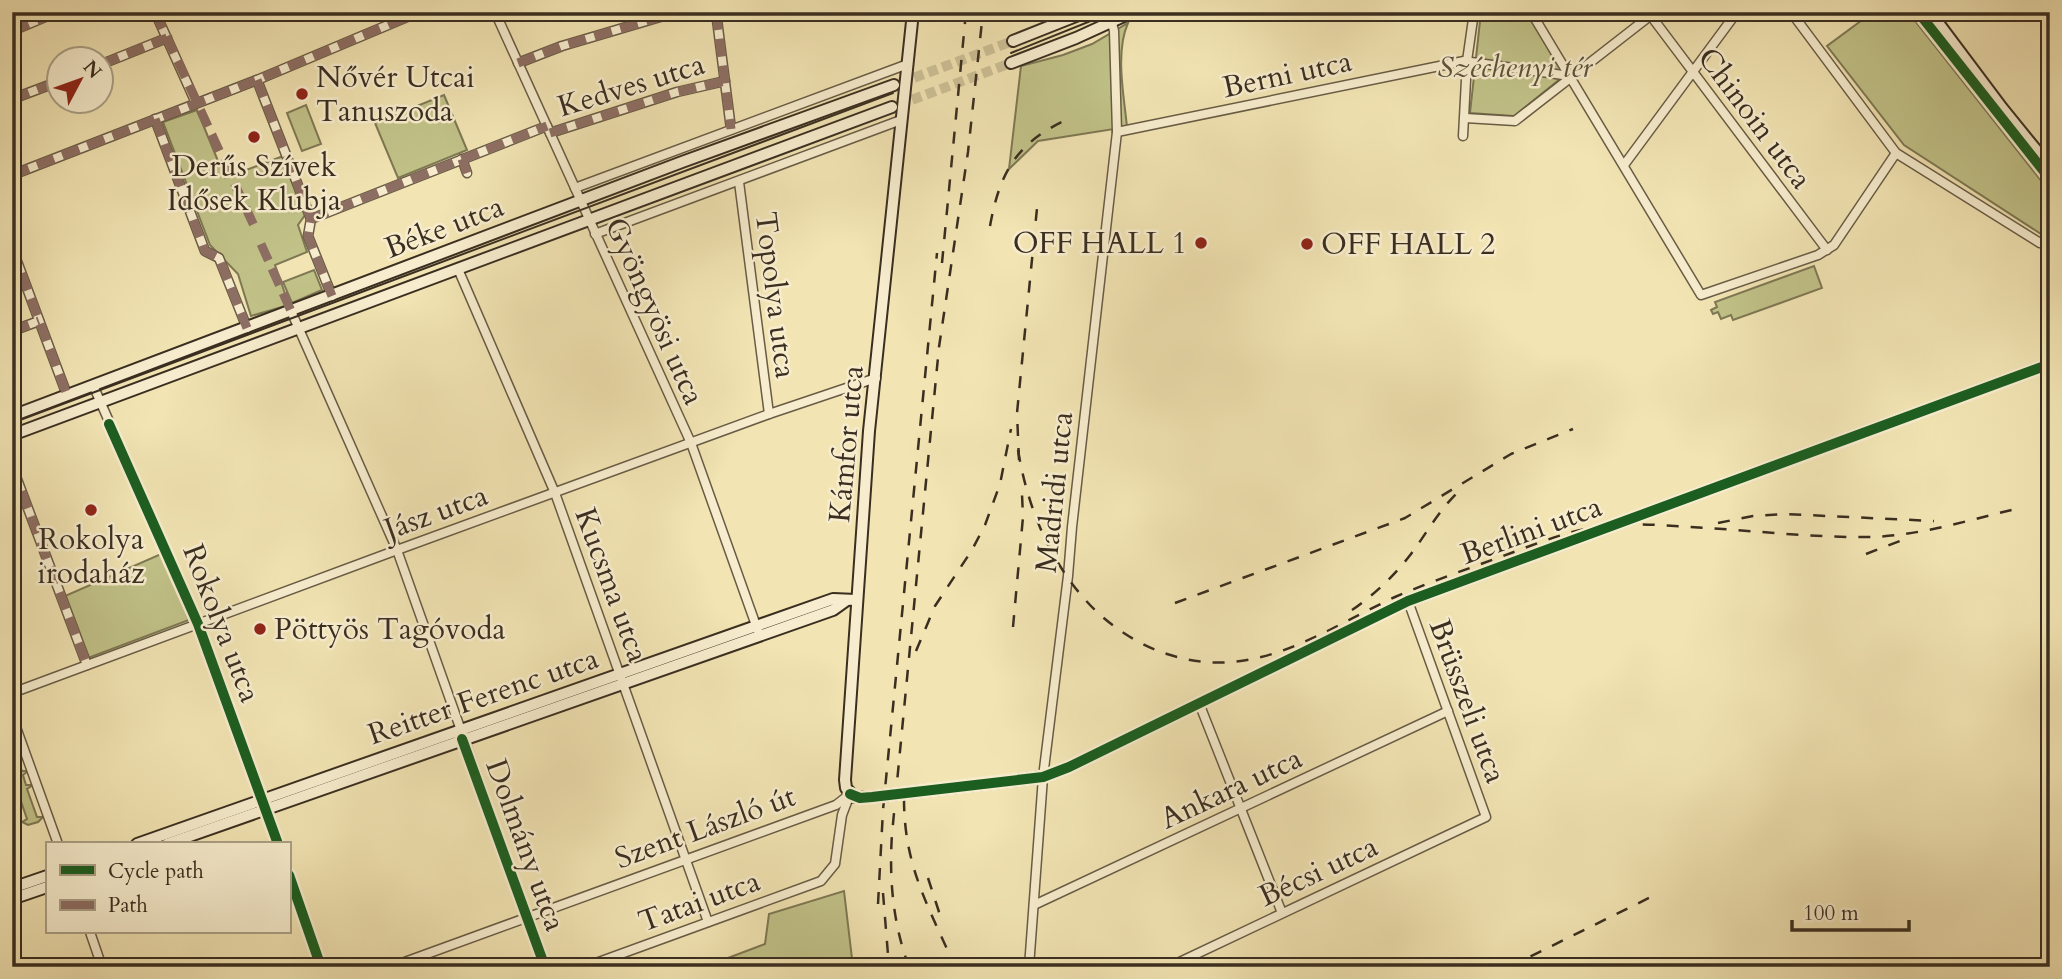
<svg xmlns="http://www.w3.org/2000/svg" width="2062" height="979" font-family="Cardo,serif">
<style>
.green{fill:#c1c288;stroke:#7e7854;stroke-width:2}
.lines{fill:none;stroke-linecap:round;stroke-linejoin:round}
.secondary-tunnel{stroke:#cdc096;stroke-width:10;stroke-dasharray:10 5;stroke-linecap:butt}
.street-casing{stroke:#685c45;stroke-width:11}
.secondary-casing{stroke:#3a2e20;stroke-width:14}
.street{stroke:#f7edce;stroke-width:8}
.secondary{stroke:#f7edce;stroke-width:10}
.tram{stroke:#3a2e20;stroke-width:2}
.rail{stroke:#3a2e20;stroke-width:2.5;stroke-dasharray:12 12;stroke-linecap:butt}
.quiet{stroke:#8d6e63;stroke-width:9;stroke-dasharray:18 9;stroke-linecap:butt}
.cycleway-casing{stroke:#f7edce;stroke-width:15}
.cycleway{stroke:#1b5e20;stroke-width:10}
.poi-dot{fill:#8f2418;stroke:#f7edce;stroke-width:2.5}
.labels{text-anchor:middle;stroke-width:5;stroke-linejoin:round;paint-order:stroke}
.park-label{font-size:30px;font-style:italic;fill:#5c533a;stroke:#f7edce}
.street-label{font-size:30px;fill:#3a2e20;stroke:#f7edce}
.poi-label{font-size:30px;fill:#3a2e20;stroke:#f7edce;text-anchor:start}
</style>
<rect width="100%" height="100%" fill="#f2e4b3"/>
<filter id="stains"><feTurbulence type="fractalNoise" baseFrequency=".00286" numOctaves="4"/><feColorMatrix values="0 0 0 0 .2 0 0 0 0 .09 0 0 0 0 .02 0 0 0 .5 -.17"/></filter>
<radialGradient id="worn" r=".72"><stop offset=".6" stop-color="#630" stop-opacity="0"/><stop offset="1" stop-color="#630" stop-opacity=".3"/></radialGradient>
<g class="green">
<polygon points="1481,12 1528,12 1565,75 1514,116 1470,113"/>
<polygon points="1873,12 1908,12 2050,192 2050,226 2041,234 1904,145 1827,46"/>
<path d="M1128,23C1115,52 1124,96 1127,127L1038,141L1009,169L1021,66L1063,55L1092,44Z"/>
<polygon points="444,95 467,150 398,178 375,123"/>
<polygon points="306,105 321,144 302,151 287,113"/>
<polygon points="197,110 225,178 283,156 305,215 298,225 307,252 275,265 289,305 251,316 238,274 210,245 163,122"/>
<polygon points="1814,266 1822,288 1733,320 1731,315 1721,319 1718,312 1713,314 1711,310 1717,307 1715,302"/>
<polygon points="314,270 322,290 292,303 283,282"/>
<polygon points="161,554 189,620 88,658 65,596"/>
<polygon points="16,742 18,743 12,747 22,771 28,771 23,775 26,785 33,785 27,789 37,817 43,817 38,822 28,825 22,822 27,819 12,775 12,743"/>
<polygon points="844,891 853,967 704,967 765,944 769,914"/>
</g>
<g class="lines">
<g class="secondary-tunnel">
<polyline points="900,83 1013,41"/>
<polyline points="898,105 1011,63"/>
</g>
<g class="street-casing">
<g id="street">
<polyline points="155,12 196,103"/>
<polyline points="495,12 691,443 758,631"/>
<polyline points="716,12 731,129"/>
<polyline points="1531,12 1701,295 1818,255 1834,245 1896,153"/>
<polyline points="1648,12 1827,250"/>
<polyline points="1791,12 1896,153 2040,243 2050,236"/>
<polyline points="12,31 57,12"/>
<polyline points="518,63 562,46 677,12"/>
<polyline points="102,64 167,38"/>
<polyline points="257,80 311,219 308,236 332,296"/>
<polyline points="12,99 60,81"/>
<polyline points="1465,118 1515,121 1655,12"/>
<polyline points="155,119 205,251 219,258 247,328"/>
<polyline points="1117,132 1464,61 1570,76"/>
<polyline points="550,133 677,92 725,81"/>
<polyline points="1463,136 1467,61 1474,12"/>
<polyline points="462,159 467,173"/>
<polyline points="1624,165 1737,12"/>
<polyline points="12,175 257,80 419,12"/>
<polyline points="739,182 769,414"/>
<polyline points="575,188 908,64"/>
<polyline points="311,219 547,126"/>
<polyline points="595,234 901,120"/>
<polyline points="12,248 67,395"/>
<polyline points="458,269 555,493 708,922"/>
<polyline points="291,311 397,550 545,967"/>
<polyline points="12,331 39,321"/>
<polyline points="93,385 198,624 278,844"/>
<polyline points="12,466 87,665"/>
<polyline points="12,693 397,550 769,414 876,378"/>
<polyline points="1199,703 1282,913"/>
<polyline points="12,716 58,844"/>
<polyline points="289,875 321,967"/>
<polyline points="1034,905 1448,711"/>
<polyline points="90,932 102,967"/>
<polyline points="391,967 836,805 850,794"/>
<polyline points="585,967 821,881 835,864 842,815 850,794"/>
<polyline points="1029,967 1043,777 1068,576 1072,527 1117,132 1114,31 1112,23"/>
<polyline points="1169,967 1486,817 1408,601"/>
</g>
</g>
<g class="secondary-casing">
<g id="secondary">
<polyline points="913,12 869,431 845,780 846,788 854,797 872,797 1043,777 1069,767 1408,601 2050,364"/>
<polyline points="1918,12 2050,179"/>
<polyline points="1930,12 2002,108 2050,167"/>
<polyline points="1013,41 1086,12"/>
<polyline points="1011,63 1076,38 1133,12"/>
<polyline points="12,416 682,162 894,85"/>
<polyline points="12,435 892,107"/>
<polyline points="137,844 833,599 856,600"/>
<polyline points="167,844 833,610 847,600"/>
<polyline points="12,888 47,876"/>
<polyline points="12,899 47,887"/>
</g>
</g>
<use href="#street" class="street"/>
<use href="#secondary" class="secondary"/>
<g class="tram">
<polyline points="1011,53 1113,12"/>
<polyline points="12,423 893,93"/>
</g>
<g class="rail">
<path d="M990,226C1000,171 1017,142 1070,118"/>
<polyline points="942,263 966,12"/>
<path d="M1018,450C1028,511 1053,570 1098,613C1118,631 1142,646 1167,654C1254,683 1320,632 1395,597C1430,582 1467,569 1503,556C1533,545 1564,532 1596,527C1627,522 1658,525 1689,527C1750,530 1812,538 1873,537C1923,535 1972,519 2020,508"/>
<polyline points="1019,460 1017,413 1038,198"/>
<polyline points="1718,523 1753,516 1785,514 1934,521"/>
<polyline points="1866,554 1905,539"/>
<polyline points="1175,603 1405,518 1511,454 1573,429"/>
<path d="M1352,610C1375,594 1394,576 1411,554C1426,534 1438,512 1456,494"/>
<polyline points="1013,627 1023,517 1022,494"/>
<polyline points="916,651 935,606 972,550 985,525 1000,484 1011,429"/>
<path d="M904,799C904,867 929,907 955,967"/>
<polyline points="928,878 940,915"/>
<polyline points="883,893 889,967"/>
<polyline points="878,904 883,810 937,253"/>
<path d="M909,967C893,924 889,880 892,834L939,347L968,152L983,12"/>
<polyline points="1509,967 1657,894"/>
</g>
<g class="quiet">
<polyline points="155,12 256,230"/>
<polyline points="716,12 731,129"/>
<polyline points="12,31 57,12"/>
<polyline points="518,63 562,46 677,12"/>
<polyline points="102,64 167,38"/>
<polyline points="257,80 311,219 308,236 332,296"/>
<polyline points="12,99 60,81"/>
<polyline points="155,119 205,251 219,258 247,328"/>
<polyline points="550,133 677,92 725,81"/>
<polyline points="462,159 467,173"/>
<polyline points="12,175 257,80 419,12"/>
<polyline points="311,219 547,126"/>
<polyline points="261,244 291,311"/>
<polyline points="12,248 67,395"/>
<polyline points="12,331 39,321"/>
<polyline points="12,466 87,665"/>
</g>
<g class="cycleway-casing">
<g id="cycleway">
<polyline points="1918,12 2050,179"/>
<polyline points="109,424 198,624 278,844"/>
<polyline points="462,739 545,967"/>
<polyline points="850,794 860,798 872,797 1043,777 1069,767 1408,601 2050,364"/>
<polyline points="289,875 321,967"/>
</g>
</g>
<use href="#cycleway" class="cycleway"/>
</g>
<g class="poi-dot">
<circle cx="302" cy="94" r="7"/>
<circle cx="254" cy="137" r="7"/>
<circle cx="1201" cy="243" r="7"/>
<circle cx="1307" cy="244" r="7"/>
<circle cx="91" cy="510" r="7"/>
<circle cx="260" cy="629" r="7"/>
</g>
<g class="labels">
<g class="park-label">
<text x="1515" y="77">Széchenyi tér</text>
</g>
<g class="street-label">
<text transform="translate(1287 74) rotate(-12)" y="10">Berni utca</text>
<text transform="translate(631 85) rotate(-17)" y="10">Kedves utca</text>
<text transform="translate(1755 118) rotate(53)" y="10">Chinoin utca</text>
<text transform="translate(444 227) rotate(-21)" y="10">Béke utca</text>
<text transform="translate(776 295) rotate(83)" y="10">Topolya utca</text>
<text transform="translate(655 311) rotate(66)" y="10">Gyöngyösi utca</text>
<text transform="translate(846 444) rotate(-85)" y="10">Kámfor utca</text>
<text transform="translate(1054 492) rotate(-84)" y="10">Madridi utca</text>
<text transform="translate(436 512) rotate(-20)" y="10">Jász utca</text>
<text transform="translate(1531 530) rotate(-20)" y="10">Berlini utca</text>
<text transform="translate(612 585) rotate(70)" y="10">Kucsma utca</text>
<text transform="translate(222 623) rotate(69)" y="10">Rokolya utca</text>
<text transform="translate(483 696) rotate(-19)" y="10">Reitter Ferenc utca</text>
<text transform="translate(1468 701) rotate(70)" y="10">Brüsszeli utca</text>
<text transform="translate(1231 788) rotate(-25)" y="10">Ankara utca</text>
<text transform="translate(705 827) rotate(-20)" y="10">Szent László út</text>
<text transform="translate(526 845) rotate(70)" y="10">Dolmány utca</text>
<text transform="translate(1318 871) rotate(-25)" y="10">Bécsi utca</text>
<text transform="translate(699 901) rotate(-20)" y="10">Tatai utca</text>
</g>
<g class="poi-label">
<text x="316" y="87">Nővér Utcai<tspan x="316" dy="34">Tanuszoda</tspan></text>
<text x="254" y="176" text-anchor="middle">Derűs Szívek<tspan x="254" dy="34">Idősek Klubja</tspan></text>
<text x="1187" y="253" text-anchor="end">OFF HALL 1</text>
<text x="1321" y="254">OFF HALL 2</text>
<text x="91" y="549" text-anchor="middle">Rokolya<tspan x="91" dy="34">irodaház</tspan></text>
<text x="274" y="639">Pöttyös Tagóvoda</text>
</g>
</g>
<rect width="2062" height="979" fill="none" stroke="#f2e4b3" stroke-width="42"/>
<rect x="14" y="14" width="2034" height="951" fill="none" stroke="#3a2e20" stroke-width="3.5"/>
<rect x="21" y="21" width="2020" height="937" fill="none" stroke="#3a2e20" stroke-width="2"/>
<rect x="46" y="842" width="245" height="91" fill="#f7edce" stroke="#aba188" stroke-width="2"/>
<rect x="60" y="865" width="35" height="10" fill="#1b5e20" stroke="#aba188" stroke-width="2"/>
<text x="108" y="878" font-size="21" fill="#3a2e20">Cycle path</text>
<rect x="60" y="900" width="35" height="10" fill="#8d6e63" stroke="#aba188" stroke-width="2"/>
<text x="108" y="912" font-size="21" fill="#3a2e20">Path</text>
<g transform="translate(80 80) rotate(49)"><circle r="33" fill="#f7edce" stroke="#aba188" stroke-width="2"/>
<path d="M0-5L12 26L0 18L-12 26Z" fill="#8f2418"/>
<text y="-10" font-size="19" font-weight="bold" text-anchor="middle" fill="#3a2e20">N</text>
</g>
<path d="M1792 920v10h117v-10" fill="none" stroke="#3a2e20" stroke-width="3.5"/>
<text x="1803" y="920" font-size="21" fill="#3a2e20" stroke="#f7edce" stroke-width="5" paint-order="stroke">100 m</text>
<rect width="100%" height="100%" filter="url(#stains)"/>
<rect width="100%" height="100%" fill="url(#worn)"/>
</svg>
